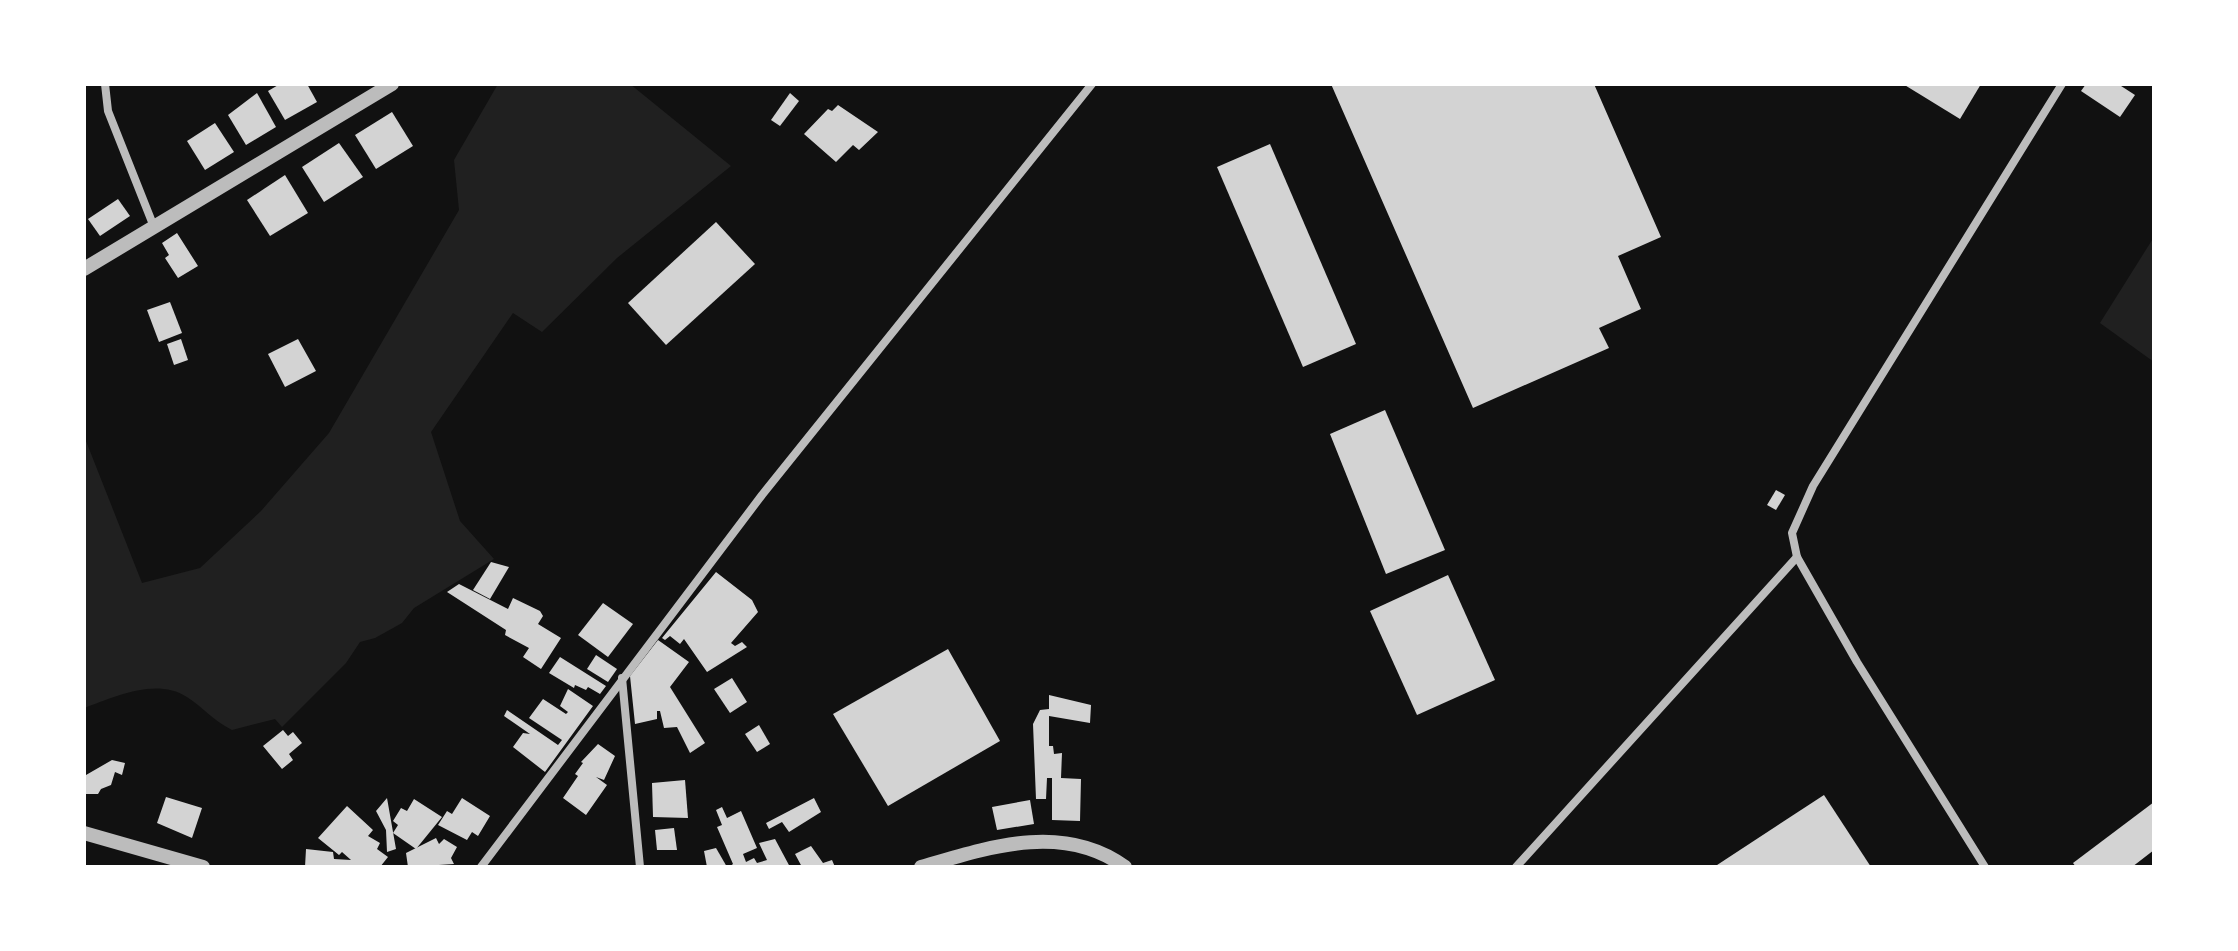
<svg xmlns="http://www.w3.org/2000/svg" width="2238" height="951" font-family="Karla,sans-serif">
<style>
.green{fill:#202020}
.building{fill:#d3d3d3}
.lines{fill:none;stroke-linecap:round;stroke-linejoin:round}
.minor{stroke:#bcbcbc;stroke-width:8}
.tertiary{stroke:#bcbcbc;stroke-width:14}
</style>
<rect width="100%" height="100%" fill="#111"/>
<g class="green">
<path d="M498,84H630L731,166L617,258L542,332L513,313L431,432L460,521L494,559L414,608L402,623L375,638L360,642L346,663L282,727L275,719L232,730C212,720 203,707 187,697C156,677 114,697 84,708V436L142,583L200,568L261,511L329,433L459,210L454,160Z"/>
<polygon points="2154,237 2154,362 2100,323"/>
</g>
<g class="building">
<polygon points="280,84 307,84 317,102 285,120 268,91"/>
<polygon points="1331,84 1594,84 1661,237 1618,256 1641,309 1599,328 1609,348 1473,408"/>
<polygon points="1903,84 1981,84 1960,119"/>
<polygon points="2086,84 2118,84 2135,95 2120,117 2081,91"/>
<polygon points="257,93 276,127 246,145 228,115"/>
<polygon points="790,93 799,101 780,126 771,120"/>
<polygon points="838,105 878,132 859,150 853,145 836,162 804,134 828,109 832,111"/>
<polygon points="392,112 413,146 376,169 355,135"/>
<polygon points="215,123 234,152 205,170 187,141"/>
<polygon points="339,143 363,177 324,202 302,167"/>
<polygon points="1270,144 1356,344 1303,367 1217,167"/>
<polygon points="285,175 308,213 270,236 247,200"/>
<polygon points="118,199 130,216 100,236 88,219"/>
<polygon points="716,222 755,264 666,345 628,303"/>
<polygon points="177,233 198,266 178,278 165,258 169,255 162,243"/>
<polygon points="170,302 182,333 159,342 147,310"/>
<polygon points="181,339 188,360 174,365 167,344"/>
<polygon points="298,339 316,371 285,387 268,354"/>
<polygon points="1385,410 1445,550 1386,574 1330,434"/>
<polygon points="1776,490 1785,495 1776,510 1767,505"/>
<polygon points="491,562 509,567 490,599 473,590"/>
<polygon points="716,572 752,600 758,612 731,643 735,646 742,642 747,647 707,672 684,639 680,644 670,636 665,640 662,638"/>
<polygon points="1448,575 1495,680 1417,715 1370,611"/>
<polygon points="459,584 508,609 513,598 540,611 543,616 538,624 561,638 541,669 523,657 529,648 505,635 506,630 447,592"/>
<polygon points="603,603 633,624 608,657 578,635"/>
<polygon points="658,640 689,662 670,687 705,743 690,753 677,727 664,728 660,711 657,711 657,719 635,724 630,676"/>
<polygon points="948,649 1000,741 888,806 833,714"/>
<polygon points="596,655 617,669 608,682 587,669"/>
<polygon points="560,657 606,686 600,694 588,687 586,690 575,685 574,688 549,673"/>
<polygon points="732,678 747,702 730,713 714,689"/>
<polygon points="568,689 593,706 545,772 513,747 523,733 530,734 504,716 507,710 558,745 562,740 529,718 543,699 566,714 568,712 560,706"/>
<polygon points="1049,695 1091,705 1090,723 1049,716 1049,746 1053,746 1054,754 1062,753 1061,778 1081,779 1080,821 1052,820 1052,778 1047,778 1046,799 1036,799 1033,724 1040,710 1049,709"/>
<polygon points="759,725 770,744 757,752 745,734"/>
<polygon points="283,730 288,736 293,732 302,743 289,754 293,760 282,769 263,746"/>
<polygon points="598,744 615,756 604,780 596,777 607,785 586,815 563,798 578,776 575,774 583,763 581,762"/>
<polygon points="112,760 125,763 122,775 115,772 111,785 101,789 98,794 84,794 86,775"/>
<polygon points="685,780 688,818 653,817 652,783"/>
<polygon points="1824,795 1871,867 1714,867"/>
<polygon points="166,797 202,808 192,838 157,823"/>
<polygon points="387,798 396,849 387,852 386,830 376,811"/>
<polygon points="462,798 490,816 478,836 472,832 467,840 438,825 447,811 452,814"/>
<polygon points="814,798 821,812 789,832 782,822 769,829 766,823"/>
<polygon points="414,799 442,817 416,849 393,833 398,825 393,821 401,808 407,811"/>
<polygon points="1030,800 1034,824 997,830 992,807"/>
<polygon points="2154,802 2154,850 2132,867 2076,867 2073,863"/>
<polygon points="347,806 373,830 368,836 380,843 377,849 388,857 380,867 305,867 306,849 333,852 334,859 351,860 342,852 339,855 318,838"/>
<polygon points="722,807 727,818 741,811 757,848 743,854 746,862 754,858 757,863 767,860 759,843 775,839 790,867 729,867 733,864 717,827 722,825 716,810"/>
<polygon points="674,828 677,850 657,850 655,830"/>
<polygon points="436,838 439,844 444,839 457,847 451,858 454,864 408,867 406,853"/>
<polygon points="811,846 823,863 832,860 835,867 802,867 795,854"/>
<polygon points="716,848 727,867 707,867 704,851"/>
</g>
<g class="lines">
<g class="minor">
<polyline points="105,84 108,111 154,227"/>
<polyline points="622,678 640,867"/>
<polyline points="481,867 762,495 1092,84"/>
<polyline points="1516,867 1797,557"/>
<polyline points="1985,867 1857,662 1797,557 1792,533 1813,486 2062,84"/>
</g>
<g class="tertiary">
<polyline points="84,269 392,84"/>
<polyline points="84,833 203,867"/>
<path d="M921,867C989,847 1063,822 1125,867"/>
</g>
</g>
<rect width="2238" height="951" fill="none" stroke="#ffffff" stroke-width="172"/>
</svg>
